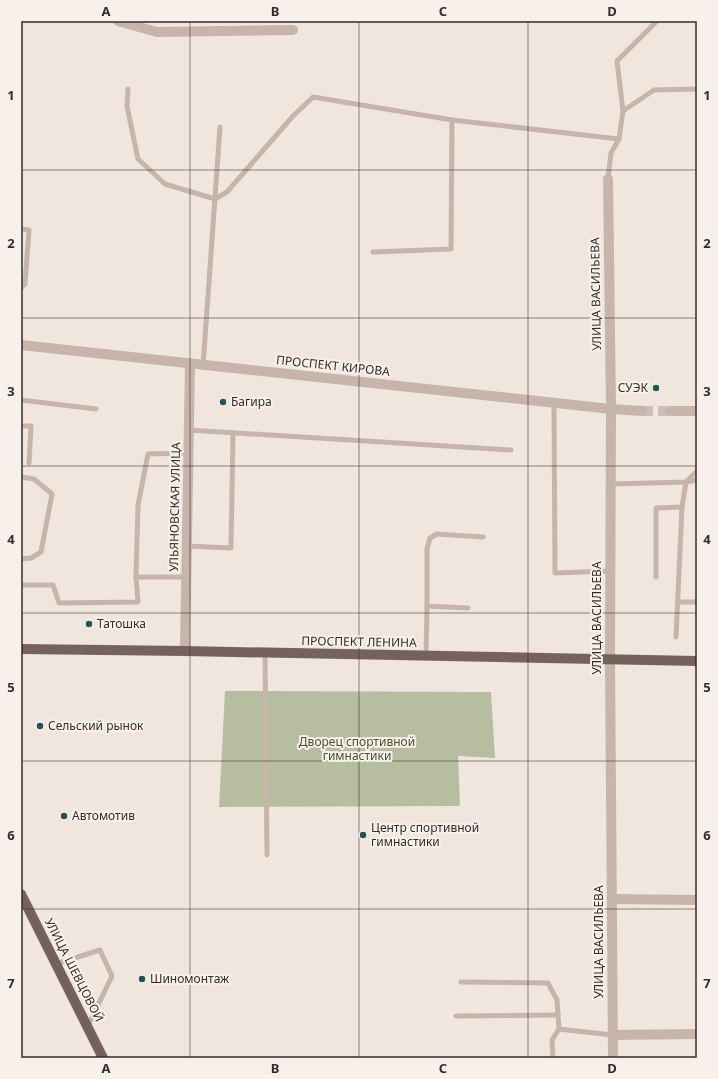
<svg xmlns="http://www.w3.org/2000/svg" width="718" height="1079" font-family="'Noto Sans',sans-serif">
<style>
.green{fill:#b6be9f}
.lines{fill:none;stroke-linecap:round;stroke-linejoin:round}
.street-tunnel{stroke:#cbc1ba;stroke-width:10;stroke-dasharray:10 5;stroke-linecap:butt}
.lane{stroke:#c7b5ab;stroke-width:5}
.street{stroke:#c7b5ab;stroke-width:10}
.primary{stroke:#76625c;stroke-width:10}
.grid{fill:none;stroke:#362c29;stroke-width:1;stroke-opacity:0.55}
.poi-dot{fill:#235352;stroke:#f8f0ea;stroke-width:1.5}
.labels{text-anchor:middle;stroke-width:4;stroke-linejoin:round;paint-order:stroke}
.street-label{font-size:12px;fill:#362c29;stroke:#f8f0ea}
.poi-label{font-size:12px;fill:#362c29;stroke:#f8f0ea;text-anchor:start}
.park-label{font-size:12px;fill:#48522f;stroke:#f8f0ea}
.neatline{fill:none;stroke:#362c29;stroke-width:1.5}
.grid-label{font-size:13px;text-anchor:middle;font-weight:bold;fill:#362c29}
</style>
<rect width="100%" height="100%" fill="#f0e6de"/>
<polygon class="green" points="225,691 491,692 495,758 458,756 460,806 219,807"/>
<g class="lines">
<polyline class="street-tunnel" points="643,411 670,411"/>
<g class="lane">
<polyline points="128,89 127,106 138,159 165,184 215,199 227,192 293,116 313,97 452,120 619,139"/>
<polyline points="623,111 617,61 657,21"/>
<polyline points="608,179 611,153 619,139 623,111 654,90 697,89"/>
<polyline points="21,229 29,230 25,284 21,288"/>
<polyline points="373,252 451,249 452,120"/>
<polyline points="203,366 220,127"/>
<polyline points="21,400 96,409"/>
<polyline points="554,402 555,573 610,571"/>
<polyline points="21,426 31,426 29,463"/>
<polyline points="189,430 511,450"/>
<polyline points="21,477 34,479 52,494 41,552 31,558 21,559"/>
<polyline points="611,484 686,482 697,471"/>
<polyline points="187,546 231,548 233,433"/>
<polyline points="136,577 186,577"/>
<polyline points="656,577 656,508 682,507 686,482 697,480"/>
<polyline points="21,585 53,585 59,603 138,602 136,577 138,505 148,454 189,453"/>
<polyline points="678,602 697,602"/>
<polyline points="427,606 427,549 430,538 437,534 483,537"/>
<polyline points="676,637 682,507"/>
<polyline points="265,653 267,855"/>
<polyline points="426,656 427,606 468,608"/>
<polyline points="56,964 100,950 112,976 88,1026"/>
<polyline points="461,982 548,983 557,1000 559,1029 612,1035"/>
<polyline points="456,1016 558,1015"/>
<polyline points="553,1058 552,1040 559,1029"/>
</g>
<g class="street">
<polyline points="118,21 157,32 293,30"/>
<polyline points="608,179 611,409 610,659 613,1058"/>
<polyline points="21,345 611,409 643,411"/>
<polyline points="670,411 697,411"/>
<polyline points="185,651 190,364"/>
<polyline points="612,899 697,900"/>
<polyline points="612,1035 697,1034"/>
</g>
<g class="primary">
<polyline points="21,649 185,651 697,661"/>
<polyline points="21,894 103,1058"/>
</g>
</g>
<path class="grid" d="M190,21V1058M359,21V1058M528,21V1058M21,170H697M21,318H697M21,466H697M21,613H697M21,761H697M21,909H697"/>
<g class="poi-dot">
<circle cx="656" cy="388" r="4"/>
<circle cx="223" cy="402" r="4"/>
<circle cx="89" cy="624" r="4"/>
<circle cx="40" cy="726" r="4"/>
<circle cx="64" cy="816" r="4"/>
<circle cx="363" cy="835" r="4"/>
<circle cx="142" cy="979" r="4"/>
</g>
<g class="labels">
<g class="street-label">
<text transform="translate(596 294) rotate(-91)" y="4">УЛИЦА ВАСИЛЬЕВА</text>
<text transform="translate(333 366) rotate(6)" y="4">ПРОСПЕКТ КИРОВА</text>
<text transform="translate(175 507) rotate(-89)" y="4">УЛЬЯНОВСКАЯ УЛИЦА</text>
<text transform="translate(597 618) rotate(-90)" y="4">УЛИЦА ВАСИЛЬЕВА</text>
<text transform="translate(359 642) rotate(1)" y="4">ПРОСПЕКТ ЛЕНИНА</text>
<text transform="translate(599 942) rotate(-90)" y="4">УЛИЦА ВАСИЛЬЕВА</text>
<text transform="translate(74 970) rotate(63)" y="4">УЛИЦА ШЕВЦОВОЙ</text>
</g>
<g class="poi-label">
<text x="648" y="392" text-anchor="end">СУЭК</text>
<text x="231" y="406">Багира</text>
<text x="97" y="628">Татошка</text>
<text x="48" y="730">Сельский рынок</text>
<text x="72" y="820">Автомотив</text>
<text x="371" y="832">Центр спортивной<tspan x="371" dy="14">гимнастики</tspan></text>
<text x="150" y="983">Шиномонтаж</text>
</g>
<g class="park-label">
<text x="357" y="746">Дворец спортивной<tspan x="357" dy="14">гимнастики</tspan></text>
</g>
</g>
<rect width="718" height="1079" fill="none" stroke="#f8f0ea" stroke-width="44"/>
<rect x="22" y="22" width="674" height="1035" class="neatline"/>
<g class="grid-label">
<text x="106" y="16">A</text>
<text x="275" y="16">B</text>
<text x="443" y="16">C</text>
<text x="612" y="16">D</text>
<text x="11" y="100">1</text>
<text x="707" y="100">1</text>
<text x="11" y="248">2</text>
<text x="707" y="248">2</text>
<text x="11" y="396">3</text>
<text x="707" y="396">3</text>
<text x="11" y="544">4</text>
<text x="707" y="544">4</text>
<text x="11" y="692">5</text>
<text x="707" y="692">5</text>
<text x="11" y="840">6</text>
<text x="707" y="840">6</text>
<text x="11" y="988">7</text>
<text x="707" y="988">7</text>
<text x="106" y="1073">A</text>
<text x="275" y="1073">B</text>
<text x="443" y="1073">C</text>
<text x="612" y="1073">D</text>
</g>
</svg>
